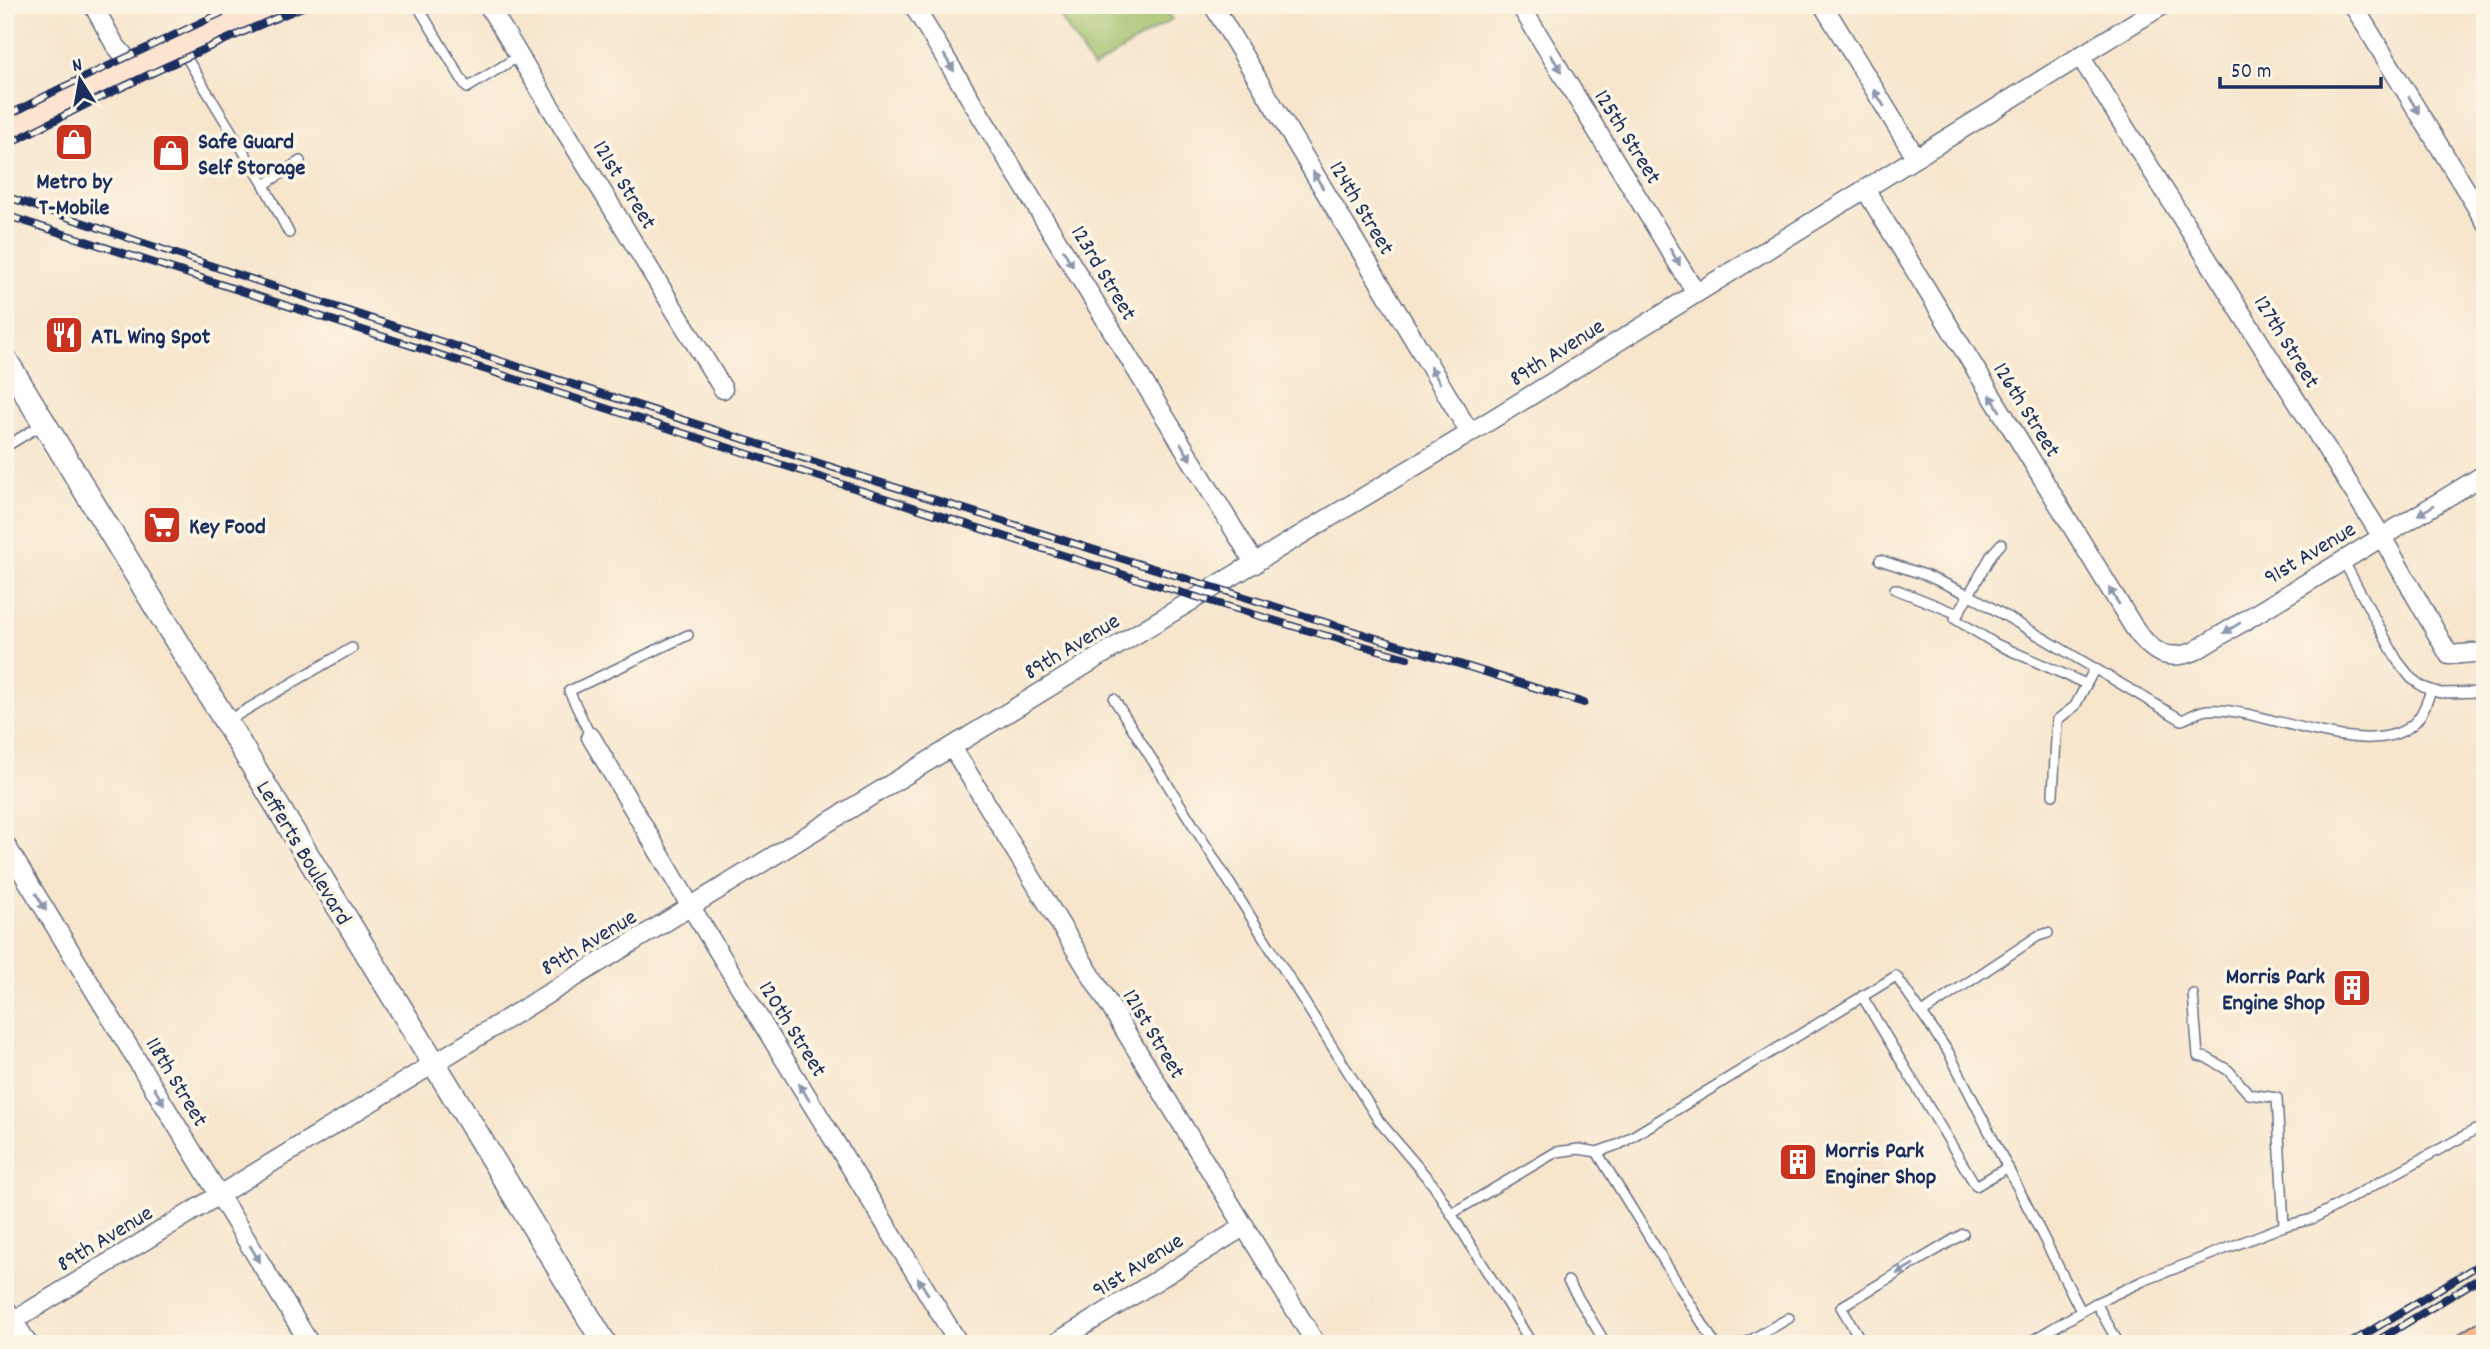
<svg xmlns="http://www.w3.org/2000/svg" width="2490" height="1349" font-family="Dekko,sans-serif">
<style>
.green{fill:#a0c069;stroke:#5e7864;stroke-width:2}
.lines{fill:none;stroke-linecap:round;stroke-linejoin:round}
.service-casing{stroke:#686f84;stroke-width:12}
.minor-casing{stroke:#686f84;stroke-width:21}
.tertiary-casing{stroke:#686f84;stroke-width:26}
.secondary-casing{stroke:#686f84;stroke-width:28}
.primary-casing{stroke:#686f84;stroke-width:32}
.service{stroke:#fff;stroke-width:9}
.minor{stroke:#fff;stroke-width:18}
.tertiary{stroke:#fff;stroke-width:23}
.secondary{stroke:#fde4d1;stroke-width:24}
.primary{stroke:#fbbb8d;stroke-width:28}
.rail-casing{stroke:#1b2f5e;stroke-width:8}
.rail{stroke:#fcf5e5;stroke-width:5;stroke-dasharray:16;stroke-linecap:butt}
.oneway{fill:#8d97ae}
.labels{text-anchor:middle;stroke-width:7;stroke-linejoin:round;paint-order:stroke}
.street-label{font-size:23px;fill:#1b2f5e;stroke:#fcf5e5}
.poi-label{font-size:23px;font-weight:bold;fill:#1b2f5e;stroke:#fcf5e5;text-anchor:start}
</style>
<rect width="100%" height="100%" fill="#fcf5e5"/>
<filter id="ink" filterUnits="userSpaceOnUse"><feTurbulence type="fractalNoise" baseFrequency=".0143" numOctaves="2"/><feDisplacementMap in="SourceGraphic" scale="14" xChannelSelector="R" yChannelSelector="G"/><feConvolveMatrix kernelMatrix="1 2 1 2 8 2 1 2 1" color-interpolation-filters="sRGB"/></filter>
<filter id="wash" filterUnits="userSpaceOnUse"><feTurbulence type="fractalNoise" baseFrequency=".00686" numOctaves="4" result="noise"/><feDisplacementMap in="SourceGraphic" scale="28" xChannelSelector="R" yChannelSelector="G"/><feGaussianBlur stdDeviation="1.57" result="paint"/><feColorMatrix in="noise" values="0 0 0 0 0 0 0 0 0 0 0 0 0 0 0 0 0 1.4 0 .05"/><feComposite in="paint" operator="in"/></filter>
<g filter="url(#wash)">
<rect width="100%" height="100%" fill="#f7e5cc"/>
<polygon class="green" points="1068,5 1163,5 1172,19 1093,68 1057,12"/>
</g>
<g filter="url(#ink)">
<g class="lines">
<g class="service-casing">
<g id="service">
<polyline points="417,5 467,88 519,56"/>
<polyline points="180,47 264,185 289,233"/>
<polyline points="264,185 300,161"/>
<polyline points="5,447 43,424"/>
<polyline points="2001,544 1992,554 1955,619 1996,644 2086,684"/>
<path d="M1880,560L1925,575L1970,595L2182,720C2190,717 2198,711 2207,710C2260,705 2375,768 2417,720C2424,712 2427,701 2431,691"/>
<polyline points="2343,560 2397,660 2411,678 2423,687 2440,693 2485,692"/>
<polyline points="1895,589 1958,614"/>
<polyline points="1114,699 1379,1121 1434,1186 1532,1344"/>
<polyline points="227,721 352,648"/>
<polyline points="591,737 569,691 688,635"/>
<polyline points="2053,795 2057,720 2075,706 2095,668"/>
<polyline points="2193,994 2198,1056 2207,1058 2228,1070 2249,1094 2277,1098 2284,1226"/>
<polyline points="1862,996 1976,1186 2008,1167"/>
<polyline points="1922,1013 2038,936 2048,933"/>
<polyline points="1597,1152 1715,1344"/>
<polyline points="1451,1214 1556,1152 1579,1149 1597,1152 1620,1144 1896,976 1949,1053 2081,1311"/>
<polyline points="1568,1281 1606,1344"/>
<polyline points="2096,1303 2119,1344"/>
<polyline points="1744,1344 1789,1318"/>
<polyline points="1863,1344 1841,1307 1963,1234"/>
<polyline points="2026,1344 2096,1303 2143,1281 2284,1226 2312,1219 2475,1130"/>
</g>
</g>
<g class="minor-casing">
<g id="minor">
<polyline points="93,5 115,45 133,66"/>
<polyline points="488,5 723,389"/>
<polyline points="913,5 1255,564"/>
<polyline points="1213,5 1470,433"/>
<polyline points="1520,5 1696,293"/>
<polyline points="1823,5 1915,156"/>
<polyline points="2353,5 2485,221"/>
<polyline points="2080,56 2382,537 2449,655 2485,652"/>
<path d="M1865,189L2133,626C2150,651 2165,663 2195,651L2485,474"/>
<polyline points="591,737 691,907 959,1344"/>
<polyline points="952,747 1316,1344"/>
<polyline points="5,844 310,1344"/>
<polyline points="5,1307 28,1344"/>
<polyline points="5,1326 1123,642 1470,433 2163,5"/>
<polyline points="1054,1344 1245,1226"/>
</g>
</g>
<g class="tertiary-casing">
<polyline id="tertiary" points="5,359 605,1344"/>
</g>
<g class="secondary-casing">
<polyline id="secondary" points="5,129 146,60 269,5"/>
</g>
<g class="primary-casing">
<polyline id="primary" points="2471,1344 2485,1335"/>
</g>
<use href="#service" class="service"/>
<use href="#minor" class="minor"/>
<use href="#tertiary" class="tertiary"/>
<use href="#secondary" class="secondary"/>
<use href="#primary" class="primary"/>
<g class="rail-casing">
<g id="rail">
<polyline points="5,117 57,90 238,5"/>
<path d="M5,146C103,94 204,48 307,5"/>
<path d="M5,196C528,375 1056,538 1584,703"/>
<polyline points="5,215 1137,579 1306,630 1407,658"/>
<polyline points="2349,1344 2485,1261"/>
<polyline points="2372,1344 2485,1275"/>
</g>
</g>
<use href="#rail" class="rail"/>
</g>
<defs><path id="oneway-solid" d="M-6-.8H1V-3.2L6.5 0L1 3.2V.8H-6Z" transform="scale(1.75)"/></defs>
<g class="oneway">
<use href="#oneway-solid" transform="translate(949 63) rotate(59)"/>
<use href="#oneway-solid" transform="translate(1556 63) rotate(58)"/>
<use href="#oneway-solid" transform="translate(1879 98) rotate(-122)"/>
<use href="#oneway-solid" transform="translate(2414 105) rotate(59)"/>
<use href="#oneway-solid" transform="translate(1318 180) rotate(-121)"/>
<use href="#oneway-solid" transform="translate(1675 257) rotate(59)"/>
<use href="#oneway-solid" transform="translate(1068 258) rotate(59)"/>
<use href="#oneway-solid" transform="translate(1435 375) rotate(-121)"/>
<use href="#oneway-solid" transform="translate(1995 403) rotate(-122)"/>
<use href="#oneway-solid" transform="translate(1186 452) rotate(59)"/>
<use href="#oneway-solid" transform="translate(2426 510) rotate(149)"/>
<use href="#oneway-solid" transform="translate(2114 596) rotate(-122)"/>
<use href="#oneway-solid" transform="translate(2232 628) rotate(148)"/>
<use href="#oneway-solid" transform="translate(41 902) rotate(59)"/>
<use href="#oneway-solid" transform="translate(804 1092) rotate(-122)"/>
<use href="#oneway-solid" transform="translate(159 1096) rotate(59)"/>
<use href="#oneway-solid" transform="translate(255 1254) rotate(59)"/>
<use href="#oneway-solid" transform="translate(1905 1269) rotate(149)"/>
<use href="#oneway-solid" transform="translate(923 1286) rotate(-122)"/>
</g>
</g>
<defs>
<g id="shop-square" transform="scale(2.0125)"><rect x="-9" y="-9" width="18" height="18" rx="4" fill="#c8321e" stroke="#fcf5e5"/><path d="M-5-2.5h2.3a2.7 3.5 0 0 1 5.4 0H5L5.5 6h-11ZM-1.5-2.5h3a1.5 2.3 0 0 0-3 0Z" fill="#fff"/></g>
<g id="restaurant-square" transform="scale(2.0125)"><rect x="-9" y="-9" width="18" height="18" rx="4" fill="#c8321e" stroke="#fcf5e5"/><path d="M-5-6h1v4h1v-4h1v4h1v-4h1v5L-1.5 .5V6h-2V.5L-5-1ZM5-6V6H3V1.5H1.5Q1.5-4 5-6Z" fill="#fff"/></g>
<g id="supermarket-square" transform="scale(2.0125)"><rect x="-9" y="-9" width="18" height="18" rx="4" fill="#c8321e" stroke="#fcf5e5"/><path d="M-6-5.5h2.5l.6 2H6L4.5 2H-2.5L-4.4-4H-6ZM-1.5 3.2a1.3 1.3 0 1 0 .1 0ZM3 3.2a1.3 1.3 0 1 0 .1 0Z" fill="#fff"/></g>
<g id="building-square" transform="scale(2.0125)"><rect x="-9" y="-9" width="18" height="18" rx="4" fill="#c8321e" stroke="#fcf5e5"/><path d="M-4-6H4V6H1V3H-1V6H-4ZM-2.5-4.3h1.7v1.8h-1.7ZM.8-4.3h1.7v1.8H.8ZM-2.5-1h1.7V.8h-1.7ZM.8-1h1.7V.8H.8Z" fill="#fff"/></g>
</defs>
<g fill-rule="evenodd">
<use href="#shop-square" x="74" y="142"/>
<use href="#shop-square" x="171" y="153"/>
<use href="#restaurant-square" x="64" y="335"/>
<use href="#supermarket-square" x="162" y="525"/>
<use href="#building-square" x="2352" y="988"/>
<use href="#building-square" x="1798" y="1162"/>
</g>
<g class="labels">
<g class="street-label">
<text transform="translate(1629 136) rotate(58)" y="8">125th Street</text>
<text transform="translate(626 184) rotate(58)" y="8">121st Street</text>
<text transform="translate(1363 207) rotate(59)" y="8">124th Street</text>
<text transform="translate(1105 272) rotate(59)" y="8">123rd Street</text>
<text transform="translate(2288 341) rotate(58)" y="8">127th Street</text>
<text transform="translate(1556 351) rotate(-32)" y="8">89th Avenue</text>
<text transform="translate(2028 409) rotate(58)" y="8">126th Street</text>
<text transform="translate(2309 552) rotate(-31)" y="8">91st Avenue</text>
<text transform="translate(1071 645) rotate(-31)" y="8">89th Avenue</text>
<text transform="translate(305 852) rotate(59)" y="8">Lefferts Boulevard</text>
<text transform="translate(588 941) rotate(-31)" y="8">89th Avenue</text>
<text transform="translate(794 1028) rotate(58)" y="8">120th Street</text>
<text transform="translate(1155 1033) rotate(59)" y="8">121st Street</text>
<text transform="translate(178 1081) rotate(59)" y="8">118th Street</text>
<text transform="translate(104 1237) rotate(-31)" y="8">89th Avenue</text>
<text transform="translate(1137 1264) rotate(-32)" y="8">91st Avenue</text>
</g>
<g class="poi-label">
<text x="198" y="148">Safe Guard<tspan x="198" dy="26">Self Storage</tspan></text>
<text x="74" y="188" text-anchor="middle">Metro by<tspan x="74" dy="26">T-Mobile</tspan></text>
<text x="91" y="343">ATL Wing Spot</text>
<text x="189" y="533">Key Food</text>
<text x="2325" y="983" text-anchor="end">Morris Park<tspan x="2325" dy="26">Engine Shop</tspan></text>
<text x="1825" y="1157">Morris Park<tspan x="1825" dy="26">Enginer Shop</tspan></text>
</g>
</g>
<rect width="2490" height="1349" fill="none" stroke="#fcf5e5" stroke-width="28"/>
<g transform="translate(80 80) rotate(349)" stroke="#fcf5e5" stroke-width="5" paint-order="stroke">
<path d="M0-5L12 26L0 18L-12 26Z" fill="#1b2f5e"/>
<text y="-10" font-size="19" font-weight="bold" text-anchor="middle" fill="#1b2f5e">N</text>
</g>
<path d="M2220 77v10h161v-10" fill="none" stroke="#1b2f5e" stroke-width="3.5"/>
<text x="2231" y="77" font-size="21" fill="#1b2f5e" stroke="#fcf5e5" stroke-width="5" paint-order="stroke">50 m</text>
</svg>
